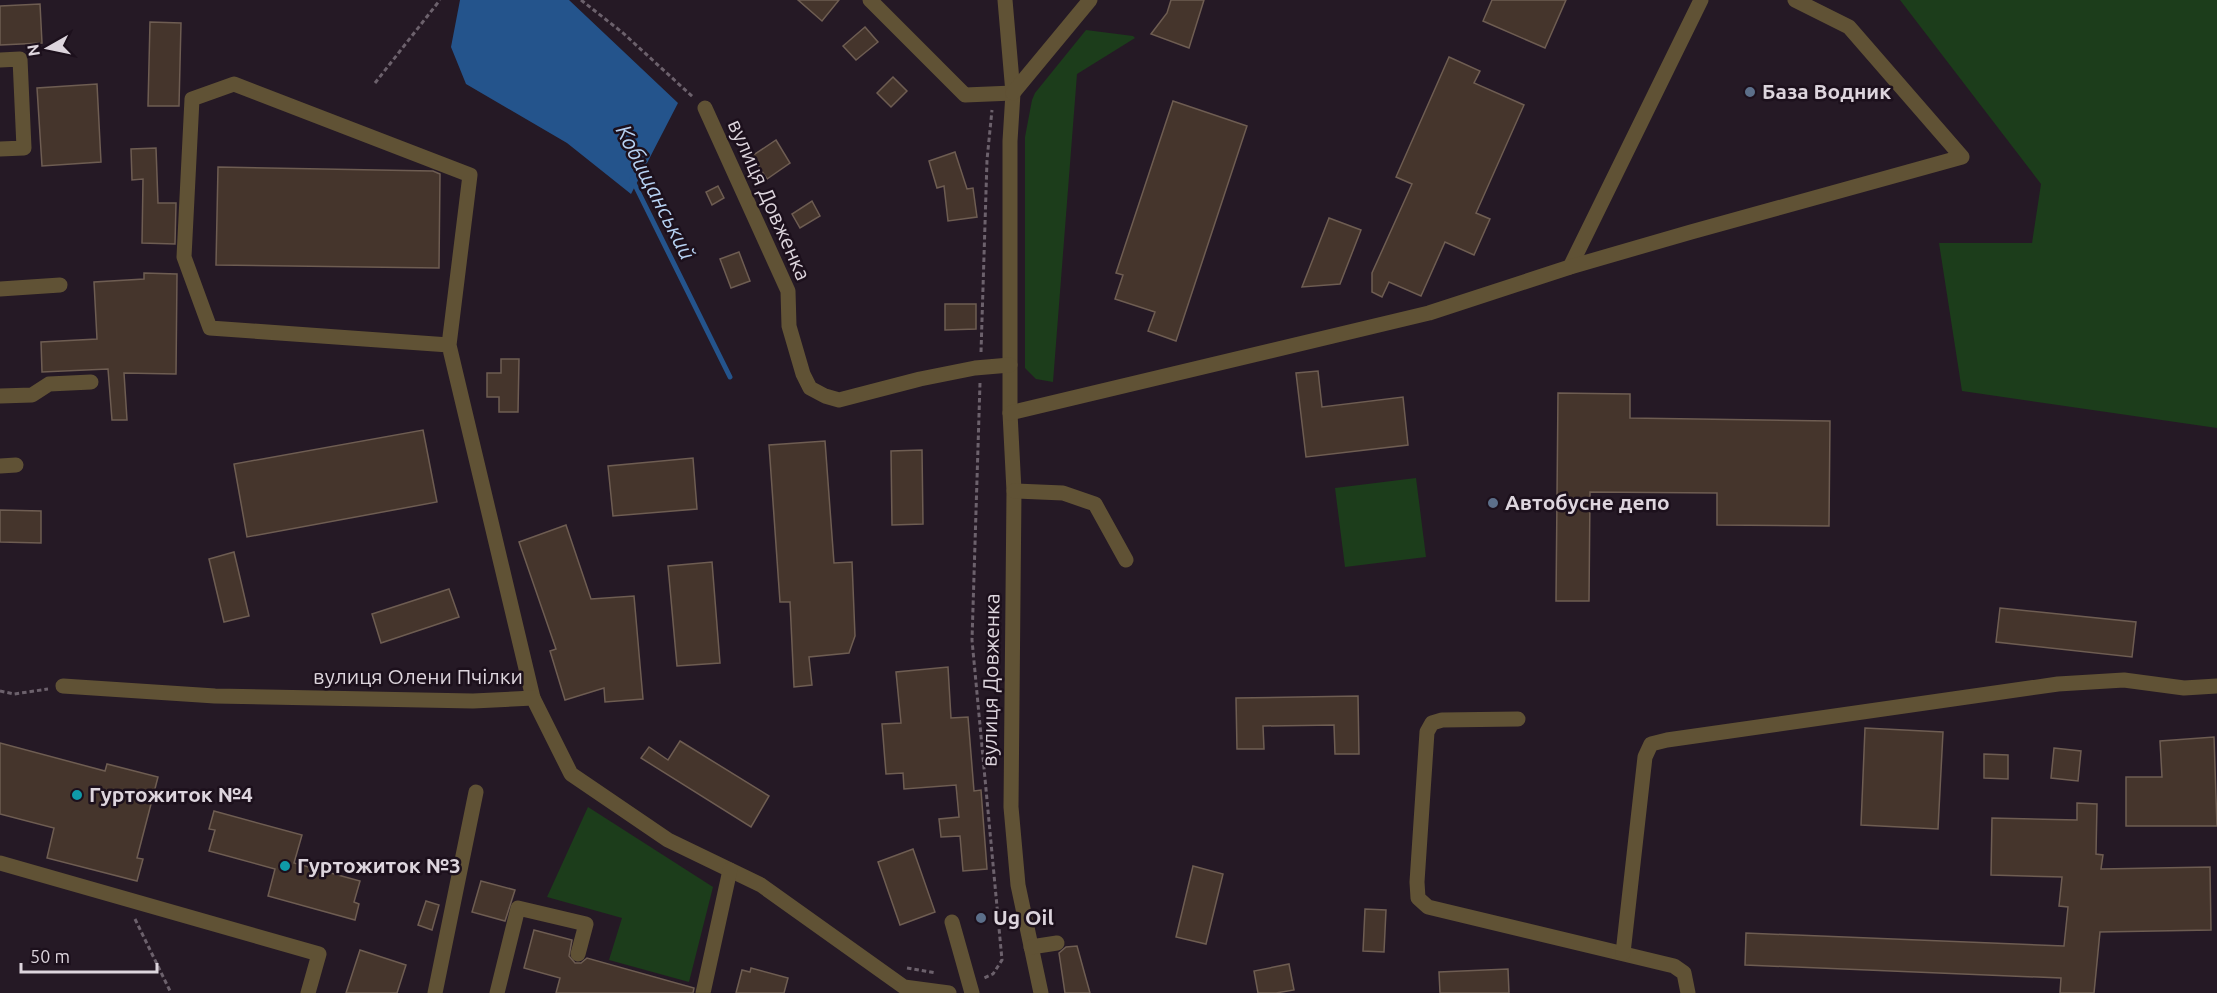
<svg xmlns="http://www.w3.org/2000/svg" width="2217" height="993" font-family="Ubuntu,sans-serif">
<style>
.green{fill:#1c3d1b}
.water{fill:#24548c}
.lines{fill:none;stroke-linecap:round;stroke-linejoin:round}
.stream{stroke:#24548c;stroke-width:5}
.building{fill:#45352c;stroke:#6e5d52;stroke-width:1.5}
.path{stroke:#6c616c;stroke-width:3;stroke-dasharray:4.5 3;stroke-linecap:butt}
.minor{stroke:#605235;stroke-width:15}
.service-dot{fill:#5c6f8a;stroke:#1c101c;stroke-width:2}
.culture-dot{fill:#0f9aa8;stroke:#1c101c;stroke-width:2}
.labels{text-anchor:middle;stroke-width:5;stroke-linejoin:round;paint-order:stroke}
.poi-label{font-size:21px;font-weight:bold;fill:#ddd5dd;stroke:#1c101c;text-anchor:start}
.street-label{font-size:21px;fill:#ddd5dd;stroke:#1c101c}
.water-label{font-size:22px;font-style:italic;fill:#b7d2f3;stroke:#1c101c}
</style>
<rect width="100%" height="100%" fill="#251925"/>
<g class="green">
<polygon points="1900,0 2217,0 2217,428 1962,391 1939,243 2032,243 2041,184"/>
<polygon points="1086,30 1133,36 1135,38 1077,74 1053,382 1036,379 1025,368 1025,137 1032,100 1035,93"/>
<polygon points="1416,478 1426,557 1345,567 1335,488"/>
<polygon points="588,807 713,887 689,982 609,960 622,918 547,897"/>
</g>
<polygon class="water" points="460,0 569,0 678,103 631,194 567,143 466,84 451,47"/>
<g class="lines">
<polyline class="stream" points="632,179 730,377"/>
</g>
<g class="building">
<polygon points="798,0 839,0 822,21"/>
<polygon points="1171,0 1204,0 1189,48 1151,34 1167,13"/>
<polygon points="1492,0 1566,0 1545,48 1483,21"/>
<polygon points="40,4 42,43 0,45 0,6"/>
<polygon points="150,22 181,23 179,106 148,106"/>
<polygon points="865,27 878,42 856,60 843,46"/>
<polygon points="1449,57 1480,71 1474,83 1524,105 1476,213 1490,219 1474,255 1445,242 1421,296 1389,282 1382,297 1372,292 1372,273 1412,184 1396,177"/>
<polygon points="893,77 907,91 891,107 877,93"/>
<polygon points="97,84 101,162 42,166 37,88"/>
<polygon points="1173,101 1247,126 1176,341 1148,331 1155,312 1115,299 1123,275 1116,273"/>
<polygon points="776,140 790,163 767,179 752,156"/>
<polygon points="156,148 158,203 176,203 175,244 142,243 143,179 132,180 131,149"/>
<polygon points="955,152 967,189 973,188 977,217 948,221 944,186 937,188 929,161"/>
<polygon points="218,167 433,171 440,174 439,268 216,265"/>
<polygon points="718,186 724,198 712,205 706,192"/>
<polygon points="812,201 820,216 800,228 792,214"/>
<polygon points="1329,218 1361,230 1340,284 1302,287"/>
<polygon points="739,252 750,281 731,288 720,259"/>
<polygon points="144,273 177,274 176,374 124,373 127,420 112,420 108,369 42,372 41,342 97,339 94,282 144,279"/>
<polygon points="945,304 976,304 976,329 945,330"/>
<polygon points="501,359 519,359 518,412 499,412 499,397 487,397 487,373 501,373"/>
<polygon points="1318,371 1322,407 1403,397 1408,445 1306,457 1296,373"/>
<polygon points="1558,393 1630,394 1630,418 1830,421 1829,526 1717,525 1717,493 1590,492 1589,601 1556,601"/>
<polygon points="423,430 437,502 247,537 234,464"/>
<polygon points="825,441 834,563 852,562 855,636 849,653 809,657 812,685 794,687 790,602 780,602 769,445"/>
<polygon points="922,450 923,524 892,525 891,451"/>
<polygon points="693,458 697,509 613,516 608,466"/>
<polygon points="0,510 41,511 41,543 0,542"/>
<polygon points="566,525 591,599 634,596 643,699 605,702 604,688 565,700 550,651 556,649 519,542"/>
<polygon points="234,552 249,616 224,622 209,559"/>
<polygon points="712,562 720,663 677,666 668,566"/>
<polygon points="449,589 459,617 381,643 372,614"/>
<polygon points="2000,608 2136,622 2132,657 1996,642"/>
<polygon points="948,667 951,718 968,717 974,791 981,790 987,869 963,871 960,836 941,837 939,819 959,817 956,785 904,789 903,773 886,774 882,724 901,723 896,672"/>
<polygon points="1358,696 1359,754 1335,754 1334,725 1263,726 1264,749 1237,749 1236,698"/>
<polygon points="1865,728 1943,732 1938,829 1861,825"/>
<polygon points="2214,737 2217,826 2126,826 2126,777 2162,777 2160,741"/>
<polygon points="680,741 769,796 751,827 641,758 649,747 668,760"/>
<polygon points="0,743 105,771 107,764 158,777 137,858 143,859 137,881 47,858 54,828 0,814"/>
<polygon points="2054,748 2081,751 2078,781 2051,778"/>
<polygon points="1984,754 2008,755 2008,779 1984,778"/>
<polygon points="2077,803 2097,804 2096,854 2103,855 2101,869 2210,867 2211,930 2100,932 2094,993 2060,993 2061,978 1745,965 1746,933 2064,946 2068,907 2059,906 2062,877 1991,875 1992,818 2077,820"/>
<polygon points="214,811 302,835 294,863 360,881 354,902 359,904 355,920 268,896 275,869 209,851 215,830 209,829"/>
<polygon points="913,849 935,912 900,925 878,862"/>
<polygon points="1193,866 1223,874 1206,944 1176,937"/>
<polygon points="481,881 515,890 505,921 472,912"/>
<polygon points="426,901 439,905 432,930 418,925"/>
<polygon points="1365,909 1386,910 1384,952 1363,951"/>
<polygon points="534,930 572,940 569,956 575,963 581,963 587,958 694,988 693,993 556,993 560,978 524,968"/>
<polygon points="1077,946 1090,993 1065,993 1059,953 1066,947"/>
<polygon points="360,950 406,965 397,993 346,993"/>
<polygon points="1289,964 1294,990 1276,993 1258,993 1254,971"/>
<polygon points="751,968 788,978 784,993 736,993 742,970 750,972"/>
<polygon points="1508,969 1509,993 1440,993 1439,972"/>
</g>
<g class="lines">
<g class="path">
<polyline points="581,0 623,33 694,98"/>
<polyline points="375,83 440,0"/>
<polyline points="981,352 987,160 992,110"/>
<polyline points="980,383 972,640 1002,960 993,974 984,978"/>
<polyline points="0,691 14,694 48,689"/>
<polyline points="135,919 171,993"/>
<polyline points="907,968 936,973"/>
</g>
<g class="minor">
<polyline points="870,0 965,95 1013,93"/>
<polyline points="1005,0 1013,93 1010,141 1010,413 1014,491 1011,807 1018,885 1041,993"/>
<polyline points="0,60 20,59 24,148 0,149"/>
<polyline points="1013,93 1090,0"/>
<polyline points="705,108 788,291 789,326 803,374 810,388 825,396 839,400 920,379 975,368 1010,365"/>
<polyline points="1570,267 1701,0"/>
<polyline points="0,289 60,285"/>
<polyline points="449,345 470,175 234,84 192,99 184,257 210,328 449,345 533,698"/>
<polyline points="0,396 32,395 49,384 91,382"/>
<polyline points="1010,413 1429,313 1570,267 1691,232 1962,157 1849,27 1795,0"/>
<polyline points="0,466 16,465"/>
<polyline points="1014,491 1063,493 1095,504 1126,560"/>
<polyline points="63,686 215,696 473,701 533,698 571,774 668,840 761,885 904,987 949,993"/>
<polyline points="1518,719 1442,720 1432,723 1427,732 1417,882 1418,898 1428,907 1674,966 1684,973 1688,993"/>
<polyline points="0,863 319,954 308,993"/>
<polyline points="952,922 972,993"/>
<polyline points="1031,947 1057,943"/>
<polyline points="1623,953 1645,757 1651,744 1667,740 2058,684 2124,680 2184,688 2217,686"/>
<polyline points="435,993 476,792"/>
<polyline points="497,993 518,908 586,924 578,954"/>
<polyline points="703,993 730,870"/>
</g>
</g>
<g class="service-dot">
<circle cx="1750" cy="92" r="6"/>
<circle cx="1493" cy="503" r="6"/>
<circle cx="981" cy="918" r="6"/>
</g>
<g class="culture-dot">
<circle cx="77" cy="795" r="6"/>
<circle cx="285" cy="866" r="6"/>
</g>
<g class="labels">
<g class="poi-label">
<text x="1762" y="99">База Водник</text>
<text x="1505" y="510">Автобусне депо</text>
<text x="89" y="802">Гуртожиток №4</text>
<text x="297" y="873">Гуртожиток №3</text>
<text x="993" y="925">Ug Oil</text>
</g>
<g class="street-label">
<text transform="translate(769 200) rotate(66)" y="7">вулиця Довженка</text>
<text x="418" y="684">вулиця Олени Пчілки</text>
<text transform="translate(991 680) rotate(-89)" y="7">вулиця Довженка</text>
</g>
<g class="water-label">
<text transform="translate(656 192) rotate(63)" y="8">Кобищанський</text>
</g>
</g>
<g transform="translate(48 48) rotate(261)" stroke="#1c101c" stroke-width="4.5" paint-order="stroke">
<path d="M0-4.5L10 22L0 15L-10 22Z" fill="#ddd5dd"/>
<text y="-9" font-size="16" font-weight="bold" text-anchor="middle" fill="#ddd5dd">N</text>
</g>
<path d="M21 963v9h136v-9" fill="none" stroke="#ddd5dd" stroke-width="3"/>
<text x="30" y="963" font-size="18" fill="#ddd5dd" stroke="#1c101c" stroke-width="4.5" paint-order="stroke">50 m</text>
</svg>
